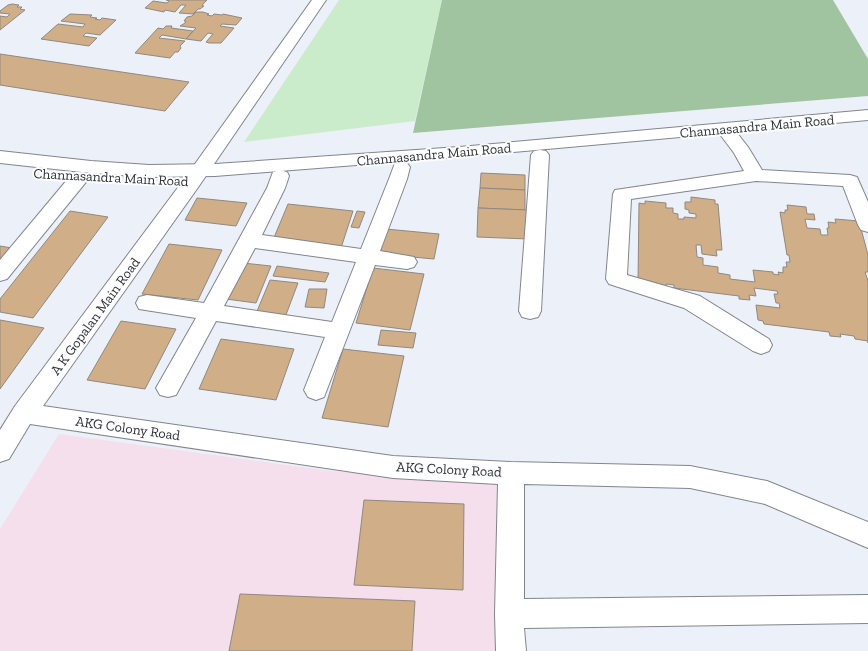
<svg xmlns="http://www.w3.org/2000/svg" width="868" height="651" font-family="'Zilla Slab',serif">
<style>
.education{fill:#f5dfec}
.green{fill:#cbeccb}
.forest{fill:#9fc49f}
.building{fill:#d0ae88;stroke:#8e8983}
.lines{fill:none;stroke-linecap:round;stroke-linejoin:round}
.minor-casing{stroke:#82858c;stroke-width:2}
.major-casing{stroke:#82858c;stroke-width:2}
.minor{fill:#fff;fill-rule:evenodd}
.major{fill:#fff;fill-rule:evenodd}
.labels{text-anchor:middle;stroke-width:4;stroke-linejoin:round;paint-order:stroke}
.street-label{font-size:14px;fill:#2e3033;stroke:#fdfdff}
</style>
<rect width="100%" height="100%" fill="#ecf0f8"/>
<polygon class="education" points="59,434 331,471 504,481 503,651 0,651 0,529"/>
<polygon class="green" points="339,0 442,0 415,121 244,142"/>
<polygon class="forest" points="442,0 833,0 868,59 868,96 413,133"/>
<g class="building">
<polygon points="166,0 207,0 203,4 202,6 204,6 200,9 198,9 193,14 179,13 186,5 181,5 175,12 165,10 164,12 145,8 153,1 167,3 169,1"/>
<polygon points="12,4 19,5 17,7 22,7 20,9 25,10 0,30 0,16 7,17 10,14 0,13 0,11 8,5"/>
<polygon points="196,12 203,12 209,14 207,15 212,16 214,14 222,15 223,14 242,18 236,25 222,24 220,26 234,28 221,43 209,43 206,42 213,34 208,33 201,41 186,39 196,28 180,26 185,23 186,21 184,21 187,17 192,16"/>
<polygon points="70,14 92,15 90,17 97,18 95,19 100,20 102,18 116,20 100,35 86,33 83,36 97,38 89,46 41,39 58,24 83,27 85,24 61,21"/>
<polygon points="166,26 172,26 171,28 193,31 186,39 162,35 159,38 185,41 180,46 181,48 178,52 175,52 170,58 135,53 158,28 163,29"/>
<polygon points="0,54 189,82 165,111 0,85"/>
<polygon points="481,173 525,175 525,190 480,188"/>
<polygon points="480,188 525,190 525,210 478,208"/>
<polygon points="691,197 715,200 715,204 718,204 722,250 716,250 717,256 702,254 701,245 696,245 697,257 703,258 703,265 718,267 718,273 730,275 730,279 755,282 753,270 773,272 773,274 779,275 778,272 783,273 783,267 787,267 786,262 790,262 789,255 787,255 780,212 785,213 785,210 788,210 787,205 806,207 807,214 814,214 815,220 805,219 807,228 820,229 821,235 828,235 827,228 829,228 828,222 836,223 835,219 859,221 868,255 868,272 865,272 868,281 868,343 868,341 855,339 854,336 840,334 841,337 830,336 829,332 764,324 763,321 758,320 756,305 780,308 779,303 776,303 774,294 778,294 777,291 754,288 756,296 749,295 750,300 739,299 739,296 674,288 674,285 666,284 666,286 638,283 639,203 645,204 645,201 666,203 666,208 673,208 673,213 678,214 678,219 684,219 684,217 696,218 696,214 689,213 689,210 685,209 685,202 691,202"/>
<polygon points="197,198 247,203 236,226 185,220"/>
<polygon points="288,204 353,211 341,248 273,240"/>
<polygon points="478,208 529,210 528,239 477,237"/>
<polygon points="70,211 108,217 33,318 0,312 0,299"/>
<polygon points="357,211 365,212 359,228 351,227"/>
<polygon points="386,229 439,234 434,259 380,254"/>
<polygon points="169,244 222,250 198,300 142,294"/>
<polygon points="0,246 12,248 0,263"/>
<polygon points="243,263 271,266 256,303 226,299"/>
<polygon points="277,266 329,273 325,282 273,276"/>
<polygon points="373,268 424,274 410,330 356,323"/>
<polygon points="270,280 298,283 284,320 255,316"/>
<polygon points="309,289 327,289 324,308 305,307"/>
<polygon points="0,320 44,328 0,389"/>
<polygon points="121,321 176,329 145,389 87,380"/>
<polygon points="381,330 416,333 413,348 378,345"/>
<polygon points="221,339 294,349 276,400 199,389"/>
<polygon points="343,349 404,356 388,427 322,418"/>
<polygon points="364,500 464,504 463,590 354,585"/>
<polygon points="240,594 415,601 412,651 229,651"/>
</g>
<g class="lines">
<g class="minor-casing">
<g id="minor">
<polygon points="312,0 326,0 199,186 43,406 393,456 511,462 690,466 767,481 868,522 868,548 765,504 690,488 524,484 524,599 868,595 868,623 524,628 526,651 496,651 495,614 498,484 393,478 30,424 9,459 0,462 0,430 15,406 185,178"/>
<polygon points="725,124 731,125 748,147 762,170 850,175 857,177 868,202 868,232 861,230 858,225 843,186 756,181 631,199 627,275 700,296 769,339 772,345 769,351 761,354 753,351 684,308 609,284 606,279 613,194 615,190 744,171 734,153 716,129 719,125"/>
<polygon points="540,150 546,151 549,155 541,311 538,317 530,319 522,317 519,311 531,155 534,151"/>
<path d="M401,161L407,163L410,167L407,179L380,251L414,257L417,262L414,267L407,269L375,265L324,397L316,400L308,397L304,390L325,337L216,321L176,395L168,397L160,395L156,388L196,318L139,309L136,303L139,297L147,295L204,303L267,188L273,172L280,170L287,172L289,176L285,188L262,235L361,249L389,179L395,163ZM255,248L356,262L332,322L224,306Z"/>
<polygon points="79,172 86,174 88,178 86,182 7,279 0,281 0,260 72,174"/>
</g>
</g>
<g class="major-casing">
<polygon id="major" points="868,110 868,120 459,157 215,176 149,177 91,173 0,163 0,151 91,161 149,165 215,164 459,147"/>
</g>
<use href="#minor" class="minor"/>
<use href="#major" class="major"/>
</g>
<g class="labels">
<g class="street-label">
<text transform="translate(757 126) rotate(-5)" y="5">Channasandra Main Road</text>
<text transform="translate(434 154) rotate(-5)" y="5">Channasandra Main Road</text>
<text transform="translate(111 177) rotate(3)" y="5">Channasandra Main Road</text>
<text transform="translate(95 316) rotate(-54)" y="5">A K Gopalan Main Road</text>
<text transform="translate(128 428) rotate(8)" y="5">AKG Colony Road</text>
<text transform="translate(449 469) rotate(3)" y="5">AKG Colony Road</text>
</g>
</g>
</svg>
